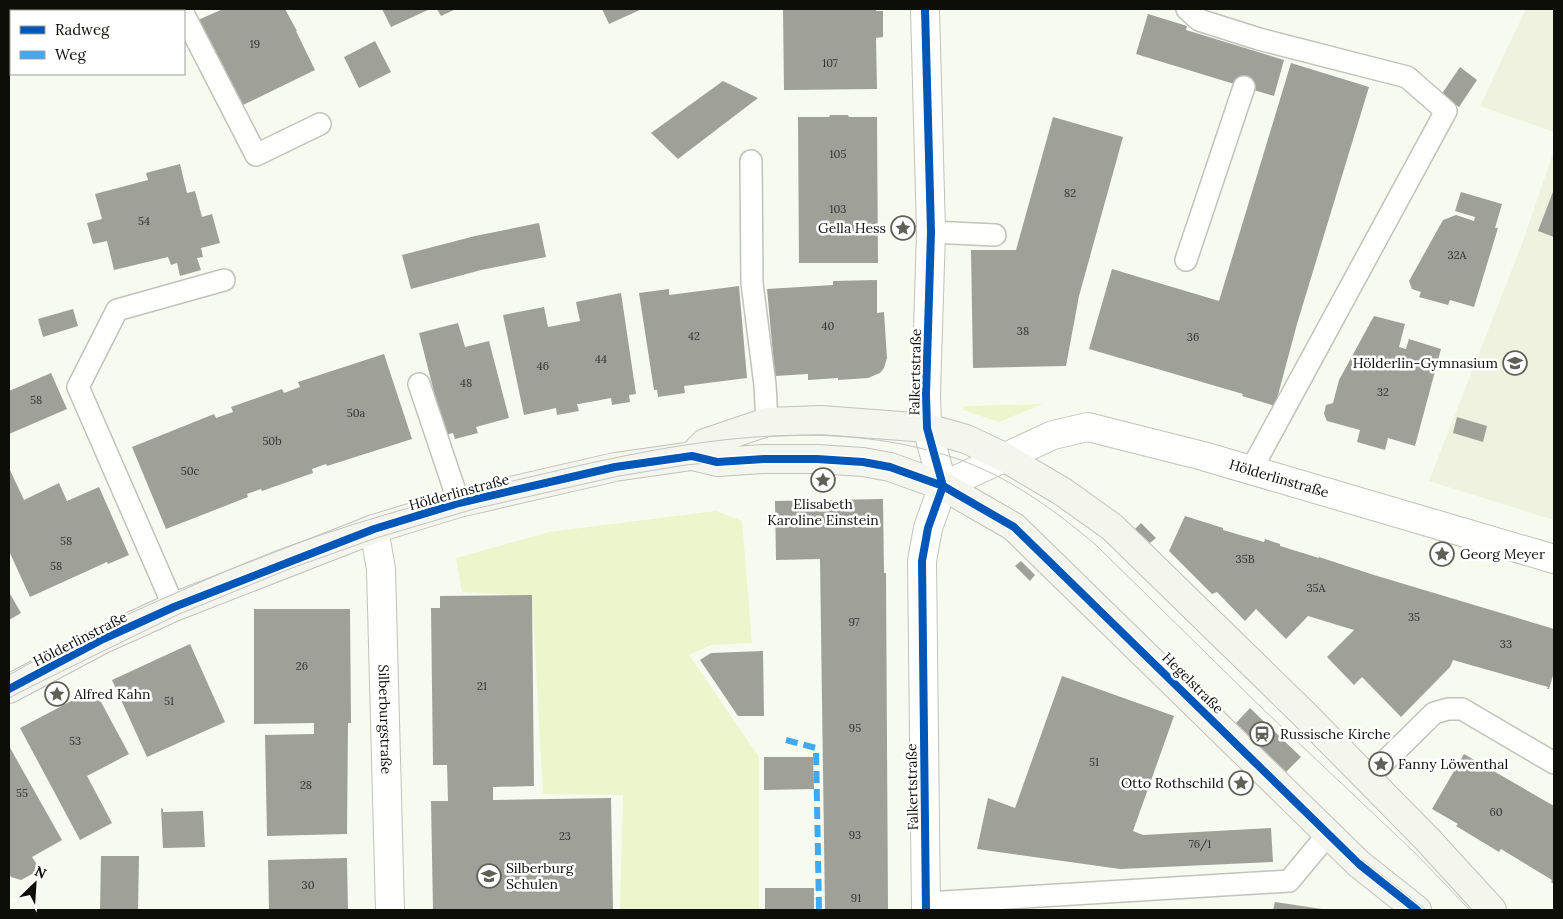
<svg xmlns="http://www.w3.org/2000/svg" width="1563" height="919" font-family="Lora,serif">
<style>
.built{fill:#eef2df}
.green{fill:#edf5cc}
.building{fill:#9fa199}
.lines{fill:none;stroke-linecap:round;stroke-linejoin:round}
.lane-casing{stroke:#c1c3bb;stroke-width:24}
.street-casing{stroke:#c1c3bb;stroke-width:30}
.secondary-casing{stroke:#c1c3bb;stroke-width:30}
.lane{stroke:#fefefd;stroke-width:21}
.street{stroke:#fefefd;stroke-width:28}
.secondary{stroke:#f4f5ed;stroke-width:28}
.tram{stroke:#c2c4c0;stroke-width:1}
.quiet{stroke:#3fa9f5;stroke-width:6;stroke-dasharray:12 6;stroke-linecap:butt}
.cycleway-casing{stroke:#fff;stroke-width:11}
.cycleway{stroke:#0057b8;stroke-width:8}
.labels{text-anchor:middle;stroke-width:5;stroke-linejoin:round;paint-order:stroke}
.number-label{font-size:11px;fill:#32332c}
.poi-label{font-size:14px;fill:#0d0e08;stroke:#fff;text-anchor:start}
.street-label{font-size:14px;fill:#0d0e08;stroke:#fff}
</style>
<rect width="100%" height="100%" fill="#f7faef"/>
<g class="built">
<polygon points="1526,9 1554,9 1554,132 1480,106"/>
<polygon points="1554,150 1554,520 1429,481 1522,244"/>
</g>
<g class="green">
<polygon points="1043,404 999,422 963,410 964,406"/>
<polygon points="716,511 742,521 752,643 711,645 689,655 759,757 759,910 620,910 623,795 543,794 532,596 462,592 456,558 549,532"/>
</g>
<g class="building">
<polygon points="223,9 285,9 297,31 296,31 315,70 241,106 198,20"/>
<polygon points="382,9 430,9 391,27"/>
<polygon points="437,9 456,9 441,16"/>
<polygon points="602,9 642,9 609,24"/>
<polygon points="783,9 876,9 876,11 883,11 883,37 876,38 877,89 784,90"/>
<polygon points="1148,14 1187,26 1186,30 1284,60 1274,96 1136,54"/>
<polygon points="375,41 391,72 359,88 344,57"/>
<polygon points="1291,63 1369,87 1297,324 1275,406 1242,396 1243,394 1089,349 1112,269 1219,301"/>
<polygon points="1460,67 1477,80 1459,107 1441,95"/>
<polygon points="723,81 758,98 678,159 651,133"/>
<polygon points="830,115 848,115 849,117 877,117 878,263 799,263 798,117 829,117"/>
<polygon points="1053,117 1123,137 1079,296 1066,366 973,368 971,250 1016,250"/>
<polygon points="180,164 187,193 195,191 202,217 212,214 220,243 201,248 203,257 197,258 201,270 180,276 177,263 171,265 168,257 114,270 107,241 93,244 87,223 102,219 95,194 148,180 146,173"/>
<polygon points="1554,189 1554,237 1538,231"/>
<polygon points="1461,192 1502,204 1495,228 1498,228 1474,307 1450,300 1448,305 1419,297 1421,292 1412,289 1409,281 1443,220 1456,215 1474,221 1475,217 1455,211"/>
<polygon points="539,223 546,257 481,270 411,289 402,255 475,236"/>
<polygon points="877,280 877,313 884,312 887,358 884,368 880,373 868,378 838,380 838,378 808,380 808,374 775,376 767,289 833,285 833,281"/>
<polygon points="739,286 747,378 684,386 685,393 658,397 657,390 654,390 639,293 669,289 669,295"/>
<polygon points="621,293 636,394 629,395 630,402 612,405 611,398 579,404 577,404 579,411 557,415 556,408 524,415 503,315 544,307 548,327 580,321 576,302"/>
<polygon points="73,309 78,326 43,337 38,319"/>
<polygon points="1374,316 1405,324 1399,347 1406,349 1409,339 1441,349 1415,446 1388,438 1385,450 1357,442 1360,430 1327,421 1324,414 1326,405 1333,403 1339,380"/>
<polygon points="458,323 465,347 489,341 509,418 476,427 478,433 455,439 453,433 445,435 419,333"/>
<polygon points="384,354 412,439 327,466 326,464 312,469 313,473 262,491 261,489 247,494 248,497 166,529 132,447 214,414 216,418 233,412 231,407 282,389 284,393 300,387 298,382"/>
<polygon points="51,373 67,409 9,434 9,391"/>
<polygon points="1457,417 1487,426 1483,442 1453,433"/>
<polygon points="9,468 24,500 59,483 67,501 99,487 129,555 108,564 107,562 30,597 9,551"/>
<polygon points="883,499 884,573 886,573 888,910 825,910 820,559 776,560 775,501"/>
<polygon points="1185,516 1223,528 1223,530 1264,542 1265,539 1280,544 1280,546 1319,558 1319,557 1374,575 1554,629 1554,672 1549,689 1547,689 1548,687 1453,660 1450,667 1401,717 1362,677 1354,685 1327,657 1354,630 1308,616 1286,639 1256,609 1245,621 1217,592 1212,594 1169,551"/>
<polygon points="1141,523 1156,538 1150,543 1135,529"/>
<polygon points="1021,561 1035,575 1030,581 1015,566"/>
<polygon points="9,592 21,613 9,620"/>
<polygon points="532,595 534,786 493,787 493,800 611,798 613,910 433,910 431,801 448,801 447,765 433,765 431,608 440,608 440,596"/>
<polygon points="254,609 350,609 351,723 348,723 347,834 267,836 265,735 314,734 314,723 254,724"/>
<polygon points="190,644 225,722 147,757 112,680"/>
<polygon points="763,651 764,716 738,716 700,660 711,653"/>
<polygon points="1062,676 1174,716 1133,831 1143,835 1271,828 1273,862 1120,869 977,849 988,798 1015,808"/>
<polygon points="94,689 129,754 87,776 112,823 80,840 20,728"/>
<polygon points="1250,708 1301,757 1286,772 1236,723"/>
<polygon points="9,746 62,840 32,857 36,863 34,873 21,880 11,877 9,873"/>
<polygon points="1464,754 1554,806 1554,884 1551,882 1552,880 1501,849 1499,852 1456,826 1458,824 1432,809"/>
<polygon points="764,757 813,757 814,789 764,790"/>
<polygon points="161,808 163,809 163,812 203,811 205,847 163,848"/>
<polygon points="101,856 139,856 138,910 100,910"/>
<polygon points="347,858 348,910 269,910 268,860"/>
<rect x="765" y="888" width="49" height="22"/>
<polygon points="1275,902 1322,909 1322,910 1273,910"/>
</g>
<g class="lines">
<g class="lane-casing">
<g id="lane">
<polyline points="1187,9 1199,20 1259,39 1407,77 1446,111 1251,470"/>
<polyline points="184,15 256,155 320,124"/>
<polyline points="751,161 752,283 765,385 767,422"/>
<polyline points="931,232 995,235"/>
<polyline points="1186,260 1244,87"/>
<polyline points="419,384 459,503"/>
<polyline points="174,607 78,387 117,310 224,280"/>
<polyline points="1367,779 1434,713 1448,709 1462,709 1554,763"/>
<polyline points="926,903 1289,881 1329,833"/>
</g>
</g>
<g class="street-casing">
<g id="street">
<polyline points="925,9 931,232 926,394 927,428 943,486 928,528 922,561 926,910"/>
<polyline points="76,11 80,9"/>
<polyline points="9,46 11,45"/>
<path id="s1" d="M943,486L1053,435L1088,427L1203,456L1554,559"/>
<path id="s2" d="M374,529L381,569L390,910"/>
</g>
</g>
<g class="secondary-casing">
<g id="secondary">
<polyline points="692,456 705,443 767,422 821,420 927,428 966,439 1004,457 1063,492 1112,527 1303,713 1427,839 1492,910"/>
<polyline points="9,689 103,639 174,607 374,529 459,503 615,467 692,456 717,462 764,459 817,459 863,462 890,467 943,486 1014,527 1359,864 1417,910"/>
</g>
</g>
<use href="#lane" class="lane"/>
<use href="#street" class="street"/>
<use href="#secondary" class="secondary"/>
<g class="tram">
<path d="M9,675C52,650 98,628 144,607C192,586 240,564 289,546C373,516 459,493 547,473C679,442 822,414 955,458C1008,476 1055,510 1097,546L1266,712L1415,853L1470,910"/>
<polyline points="9,698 44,680 177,615 289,569 376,538 474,509 619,476 686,465 769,457 815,458 863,462 890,467 943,486 1014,527 1329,833 1426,910"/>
</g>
<polyline class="quiet" points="786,740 816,748 819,910"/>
<g class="cycleway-casing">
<g id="cycleway">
<polyline points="925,9 931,232 926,394 927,428 943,486 928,528 922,561 926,910"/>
<polyline points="9,689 103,639 174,607 374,529 459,503 615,467 692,456 717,462 764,459 817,459 863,462 890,467 943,486 1014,527 1359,864 1417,910"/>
</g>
</g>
<use href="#cycleway" class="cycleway"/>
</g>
<defs>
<g id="sight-ring" transform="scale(1.25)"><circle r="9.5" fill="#fff" stroke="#5f6159" stroke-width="1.5"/><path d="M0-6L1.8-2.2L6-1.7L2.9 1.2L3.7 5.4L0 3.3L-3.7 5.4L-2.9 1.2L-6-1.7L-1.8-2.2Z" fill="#5f6159"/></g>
<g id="school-ring" transform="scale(1.25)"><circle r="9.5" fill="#fff" stroke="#5f6159" stroke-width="1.5"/><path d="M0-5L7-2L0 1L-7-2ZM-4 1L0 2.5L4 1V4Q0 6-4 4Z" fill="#5f6159"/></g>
<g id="station-ring" transform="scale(1.25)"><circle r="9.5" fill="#fff" stroke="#5f6159" stroke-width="1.5"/><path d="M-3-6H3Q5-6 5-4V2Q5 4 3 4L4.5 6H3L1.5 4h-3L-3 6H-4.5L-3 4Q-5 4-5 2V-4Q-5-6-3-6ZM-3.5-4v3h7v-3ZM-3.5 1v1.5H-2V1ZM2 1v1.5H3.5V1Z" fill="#5f6159"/></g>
<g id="university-ring" transform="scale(1.25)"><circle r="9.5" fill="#fff" stroke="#5f6159" stroke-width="1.5"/><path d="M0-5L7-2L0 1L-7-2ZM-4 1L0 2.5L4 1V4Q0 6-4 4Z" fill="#5f6159"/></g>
</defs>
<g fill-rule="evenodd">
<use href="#sight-ring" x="903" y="228"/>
<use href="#school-ring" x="1515" y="363"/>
<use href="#sight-ring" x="823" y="480"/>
<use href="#sight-ring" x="1442" y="554"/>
<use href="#sight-ring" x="57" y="694"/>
<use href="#station-ring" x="1262" y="734"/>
<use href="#sight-ring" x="1381" y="764"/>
<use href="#sight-ring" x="1241" y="783"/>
<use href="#university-ring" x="489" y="876"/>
</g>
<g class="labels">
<g class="number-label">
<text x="255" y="48">19</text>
<text x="830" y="67">107</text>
<text x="838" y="158">105</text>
<text x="1070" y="197">82</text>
<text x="838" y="213">103</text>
<text x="144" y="225">54</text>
<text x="1457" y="259">32A</text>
<text x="828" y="330">40</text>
<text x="1023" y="335">38</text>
<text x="694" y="340">42</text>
<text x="1193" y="341">36</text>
<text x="601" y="363">44</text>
<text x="543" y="370">46</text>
<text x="466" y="387">48</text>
<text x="1383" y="396">32</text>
<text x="36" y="404">58</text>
<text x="356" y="417">50a</text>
<text x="272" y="445">50b</text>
<text x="190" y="475">50c</text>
<text x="66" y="545">58</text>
<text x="1245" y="563">35B</text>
<text x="56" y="570">58</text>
<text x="1316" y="592">35A</text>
<text x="1414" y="621">35</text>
<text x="854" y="626">97</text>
<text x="1506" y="648">33</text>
<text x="302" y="670">26</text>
<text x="482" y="690">21</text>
<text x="169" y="705">51</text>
<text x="855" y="732">95</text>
<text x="75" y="745">53</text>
<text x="1094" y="766">51</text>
<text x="306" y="789">28</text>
<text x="22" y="797">55</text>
<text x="1496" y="816">60</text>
<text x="855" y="839">93</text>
<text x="565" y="840">23</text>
<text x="1200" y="848">76/1</text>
<text x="308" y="889">30</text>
<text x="856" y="902">91</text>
</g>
<g class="poi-label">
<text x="886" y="233" text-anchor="end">Gella Hess</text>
<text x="1498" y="368" text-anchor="end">Hölderlin-Gymnasium</text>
<text x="823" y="509" text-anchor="middle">Elisabeth<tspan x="823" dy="16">Karoline Einstein</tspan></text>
<text x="1460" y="559">Georg Meyer</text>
<text x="74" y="699">Alfred Kahn</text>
<text x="1280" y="739">Russische Kirche</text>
<text x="1398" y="769">Fanny Löwenthal</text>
<text x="1224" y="788" text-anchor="end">Otto Rothschild</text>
<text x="506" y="873">Silberburg<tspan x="506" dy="16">Schulen</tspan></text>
</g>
<g class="street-label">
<text transform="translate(915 372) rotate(-89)" y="5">Falkertstraße</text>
<text dy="5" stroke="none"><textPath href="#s1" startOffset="355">Hölderlinstraße</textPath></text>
<text transform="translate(459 492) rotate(-15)" y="5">Hölderlinstraße</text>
<text transform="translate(80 639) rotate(-27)" y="5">Hölderlinstraße</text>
<text transform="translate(1193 683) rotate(45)" y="5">Hegelstraße</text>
<text dy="5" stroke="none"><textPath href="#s2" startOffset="191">Silberburgstraße</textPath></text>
<text transform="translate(912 787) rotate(-91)" y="5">Falkertstraße</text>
</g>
</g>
<rect width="1563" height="919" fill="none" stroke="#0d0e08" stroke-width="20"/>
<rect x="10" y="10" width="175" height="65" fill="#ffffff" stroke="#9e9f9c"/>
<rect x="20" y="26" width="25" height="8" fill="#0057b8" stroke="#9e9f9c"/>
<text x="55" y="35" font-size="15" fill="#0d0e08">Radweg</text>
<rect x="20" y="51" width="25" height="8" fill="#3fa9f5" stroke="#9e9f9c"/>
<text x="55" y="60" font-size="15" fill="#0d0e08">Weg</text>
<g transform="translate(35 884) rotate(25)" stroke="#ffffff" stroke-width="4" paint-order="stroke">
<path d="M0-4L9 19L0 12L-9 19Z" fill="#0d0e08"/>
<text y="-8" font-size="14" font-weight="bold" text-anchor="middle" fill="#0d0e08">N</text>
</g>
</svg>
